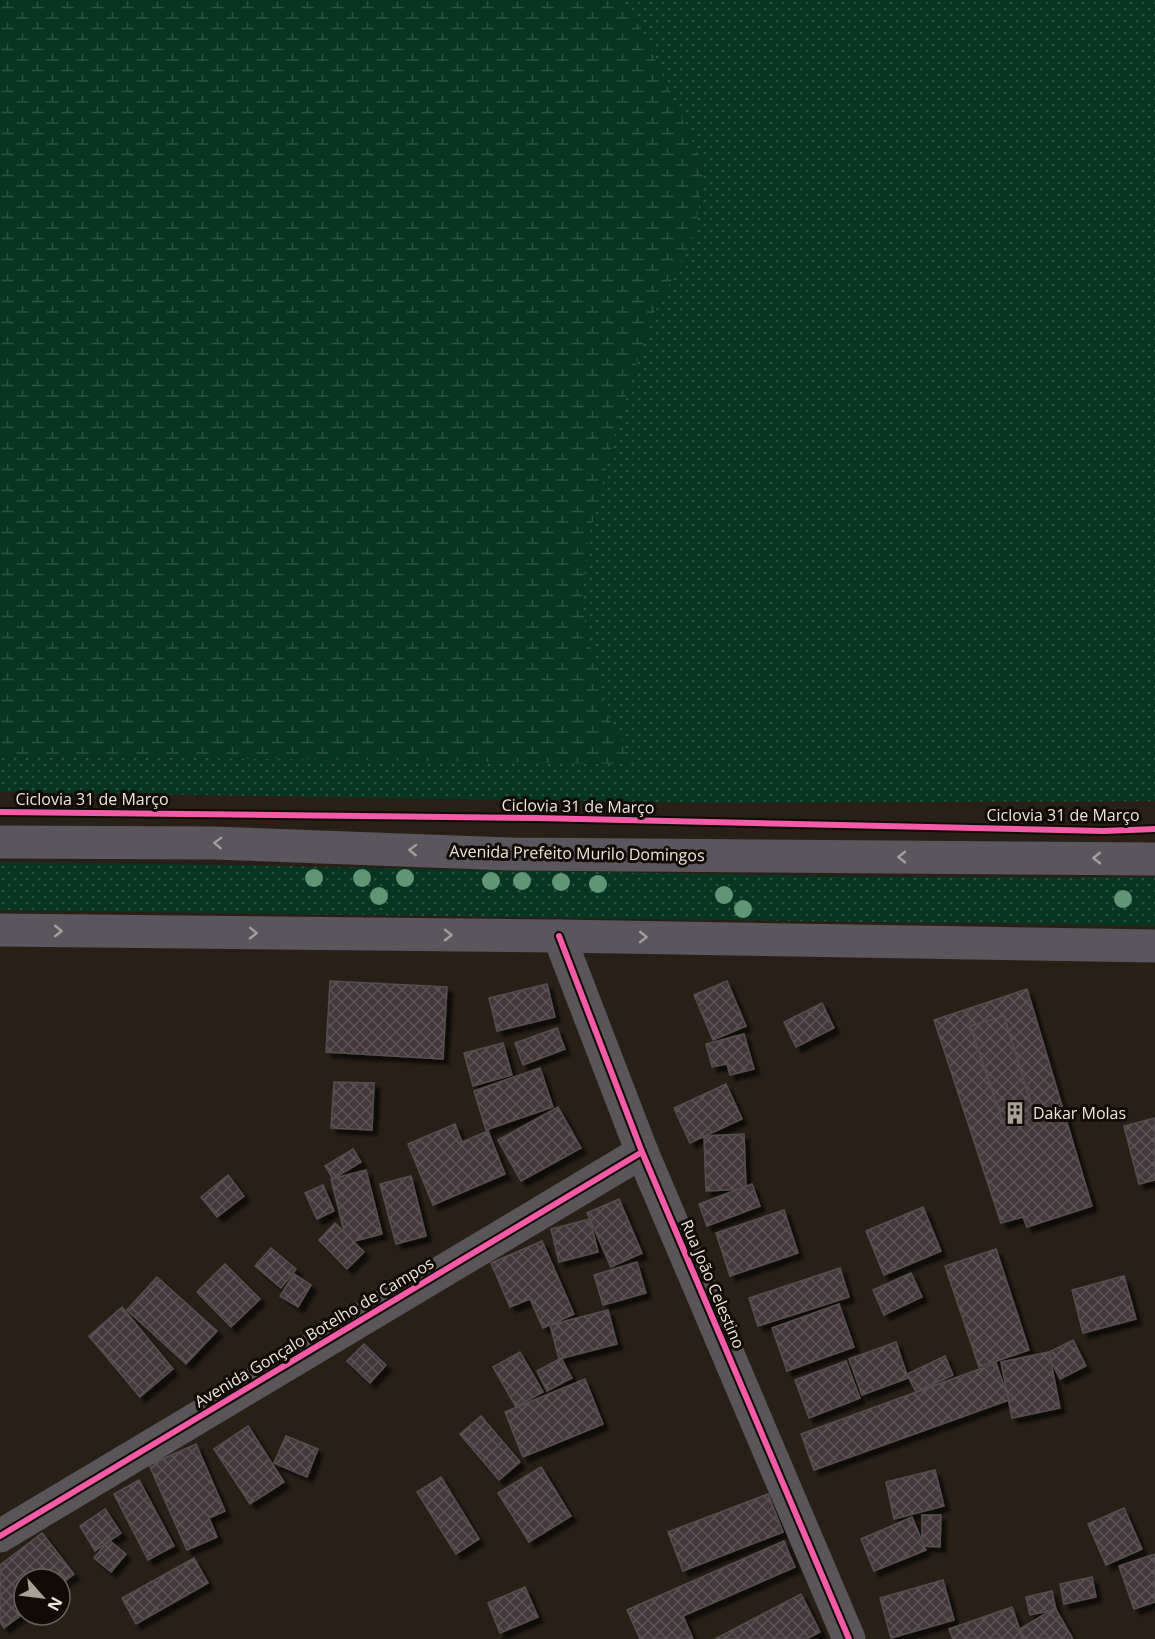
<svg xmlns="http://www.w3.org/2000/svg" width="1155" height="1639" font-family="'Open Sans',sans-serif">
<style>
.grass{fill:url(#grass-dots)}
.wetland{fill:url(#wetland-marsh)}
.building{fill:url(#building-cross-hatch);stroke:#564f4f;stroke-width:1.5;filter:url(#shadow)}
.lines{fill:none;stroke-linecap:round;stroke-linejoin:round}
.minor{stroke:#5a5559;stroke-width:33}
.tertiary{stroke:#5a5559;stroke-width:33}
.secondary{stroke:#5b565e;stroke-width:33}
.cycleway-casing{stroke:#110b05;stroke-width:10}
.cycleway{stroke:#f35aa7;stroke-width:6}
.tree{fill:#609576}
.oneway{stroke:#a49e9c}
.labels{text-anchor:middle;stroke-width:6;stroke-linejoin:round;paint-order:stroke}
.street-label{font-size:16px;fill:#eee5db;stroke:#110b05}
.poi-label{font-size:16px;fill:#eee5db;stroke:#110b05;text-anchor:start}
</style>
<defs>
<pattern id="grass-dots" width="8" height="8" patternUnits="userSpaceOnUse" patternTransform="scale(1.5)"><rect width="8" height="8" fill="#083522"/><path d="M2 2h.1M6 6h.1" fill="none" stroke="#2c5242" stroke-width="1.8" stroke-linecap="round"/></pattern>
<pattern id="wetland-marsh" width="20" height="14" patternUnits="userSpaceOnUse" patternTransform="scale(1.5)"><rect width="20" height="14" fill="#083522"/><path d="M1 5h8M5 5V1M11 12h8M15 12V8" fill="none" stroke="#2c5242"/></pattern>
<pattern id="building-cross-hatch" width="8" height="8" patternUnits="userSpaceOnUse" patternTransform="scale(1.5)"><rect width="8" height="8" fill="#44383c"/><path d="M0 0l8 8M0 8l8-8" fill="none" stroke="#5f5558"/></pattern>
<filter id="shadow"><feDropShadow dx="5.5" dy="5.5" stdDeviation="1.5" flood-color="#0009"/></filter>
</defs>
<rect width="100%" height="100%" fill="#282017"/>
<g class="grass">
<polygon points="622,0 1155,0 1155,801 715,803 0,792 0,755 634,764 605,711 581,604 588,540 619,419 650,321 695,235 704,167 643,32"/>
<path d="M0,862C385,865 770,880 1155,877V926L0,910Z"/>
</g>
<polygon class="wetland" points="0,0 622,0 643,32 704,167 695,235 650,321 619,419 588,540 581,604 605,711 634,764 0,755"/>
<g class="building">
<polygon points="330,981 447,987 443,1059 326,1052"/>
<polygon points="727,981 746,1026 713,1040 694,995"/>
<polygon points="547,984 555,1017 497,1031 489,998"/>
<polygon points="1027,989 1092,1206 1027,1227 1023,1217 1001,1223 934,1020"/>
<polygon points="822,1003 834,1028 796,1047 784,1022"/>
<polygon points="1004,1016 1034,1113 1004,1125 970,1026"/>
<polygon points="557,1028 565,1049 523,1065 515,1043"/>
<polygon points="744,1034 754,1069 730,1075 727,1064 712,1067 706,1044"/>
<polygon points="503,1043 512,1075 473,1086 464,1053"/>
<polygon points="540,1068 553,1107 486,1130 474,1091"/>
<polygon points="334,1082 374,1083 372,1130 331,1128"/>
<polygon points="726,1084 742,1119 690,1143 674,1108"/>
<polygon points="558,1107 581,1148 521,1181 498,1140"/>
<polygon points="1155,1118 1155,1180 1139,1184 1124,1126"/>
<polygon points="455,1124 462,1142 488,1131 505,1174 433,1205 408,1144"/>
<polygon points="744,1134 746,1189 706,1191 704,1136"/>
<polygon points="353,1149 361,1162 333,1179 325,1166"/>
<polygon points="366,1170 382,1234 347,1243 331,1179"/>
<polygon points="228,1175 244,1196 217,1217 201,1197"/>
<polygon points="411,1176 426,1236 396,1244 380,1184"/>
<polygon points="752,1184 760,1206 707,1226 699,1204"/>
<polygon points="323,1185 334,1211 317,1219 305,1193"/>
<polygon points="619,1199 642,1253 611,1267 587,1213"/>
<polygon points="923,1207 941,1251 884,1275 866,1231"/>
<polygon points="784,1210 798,1253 730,1276 716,1233"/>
<polygon points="590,1219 598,1252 559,1262 551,1229"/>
<polygon points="335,1223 364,1252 347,1269 319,1240"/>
<polygon points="542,1241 574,1314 543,1328 530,1299 510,1307 491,1263"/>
<polygon points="271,1248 296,1269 281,1288 255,1266"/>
<polygon points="996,1249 1029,1350 979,1367 945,1266"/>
<polygon points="637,1262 646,1293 603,1305 594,1275"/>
<polygon points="225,1264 260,1299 231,1327 197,1292"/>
<polygon points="840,1268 849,1297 758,1326 749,1298"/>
<polygon points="911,1273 922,1297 884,1315 873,1290"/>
<polygon points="294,1274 311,1285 298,1307 280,1296"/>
<polygon points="1124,1276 1136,1319 1083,1333 1072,1290"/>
<polygon points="157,1277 217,1331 186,1364 127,1310"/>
<polygon points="839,1304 854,1347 787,1371 772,1328"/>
<polygon points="122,1307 173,1369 140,1397 89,1336"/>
<polygon points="608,1310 617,1344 559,1359 550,1325"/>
<polygon points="1073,1340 1086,1366 1060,1379 1047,1353"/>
<polygon points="896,1342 908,1378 862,1395 849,1359"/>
<polygon points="364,1344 386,1365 370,1383 347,1361"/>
<polygon points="520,1352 543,1392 516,1407 493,1367"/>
<polygon points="1049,1352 1060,1408 1012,1418 1001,1362"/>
<polygon points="945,1356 953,1375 916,1392 907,1374"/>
<polygon points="561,1358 572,1378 547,1391 537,1371"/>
<polygon points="846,1361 860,1398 809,1418 795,1380"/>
<polygon points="996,1363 1009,1400 814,1470 801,1434"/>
<polygon points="585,1379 603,1424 523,1457 505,1412"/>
<polygon points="481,1416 520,1462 499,1480 460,1434"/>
<polygon points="248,1426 284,1482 250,1504 214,1449"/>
<polygon points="286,1436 318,1449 307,1477 274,1463"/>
<polygon points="196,1444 225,1511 209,1518 217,1537 187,1550 149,1465"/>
<polygon points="541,1467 571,1516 529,1542 498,1493"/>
<polygon points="935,1470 944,1506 894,1519 886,1482"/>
<polygon points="441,1477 479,1539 456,1554 417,1492"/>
<polygon points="139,1480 174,1546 148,1560 114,1494"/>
<polygon points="768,1494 783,1532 683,1571 668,1532"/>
<polygon points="1124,1508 1142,1549 1106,1565 1088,1524"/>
<polygon points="105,1509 121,1533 95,1551 80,1526"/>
<polygon points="922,1515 941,1515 940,1547 922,1546"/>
<polygon points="912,1517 926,1550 874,1571 861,1539"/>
<polygon points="42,1533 74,1574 60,1585 60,1579 24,1579 24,1613 4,1628 0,1622 0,1565"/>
<polygon points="109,1540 126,1554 111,1572 94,1558"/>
<polygon points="784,1541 795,1567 683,1616 693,1639 640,1639 627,1610"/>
<polygon points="1155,1554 1155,1602 1134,1609 1119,1566"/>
<polygon points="194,1558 208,1583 136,1624 122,1598"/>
<polygon points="1092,1577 1096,1597 1064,1604 1060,1584"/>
<polygon points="943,1580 954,1620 891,1638 880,1598"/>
<polygon points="525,1587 538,1617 500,1633 488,1603"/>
<polygon points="1052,1591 1056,1610 1030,1615 1026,1597"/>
<polygon points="801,1594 820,1632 807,1639 715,1639"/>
<polygon points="1012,1607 1023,1639 953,1639 949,1629"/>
<polygon points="1055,1608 1073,1639 1024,1639 1018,1630"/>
</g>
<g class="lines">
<polyline class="minor" points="642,1152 849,1639"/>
<polyline class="tertiary" points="0,1536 642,1152 559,936"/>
<g class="secondary">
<polyline points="0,842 213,843 512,854 1155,859"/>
<polyline points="0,930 559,936 1155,946"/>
</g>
<g class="cycleway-casing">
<g id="cycleway">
<polyline points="0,812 537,818 1103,831 1155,829"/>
<polyline points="559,936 642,1152 849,1639"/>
<polyline points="0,1536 642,1152"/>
</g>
</g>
<use href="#cycleway" class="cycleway"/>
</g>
<g class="tree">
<circle cx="314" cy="878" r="9"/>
<circle cx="362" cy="878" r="9"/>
<circle cx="405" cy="878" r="9"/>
<circle cx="491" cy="881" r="9"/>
<circle cx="522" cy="881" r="9"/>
<circle cx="561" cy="882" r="9"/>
<circle cx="598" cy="884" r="9"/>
<circle cx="724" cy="895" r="9"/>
<circle cx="379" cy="896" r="9"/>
<circle cx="1123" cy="899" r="9"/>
<circle cx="743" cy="909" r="9"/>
</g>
<defs><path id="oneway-chevron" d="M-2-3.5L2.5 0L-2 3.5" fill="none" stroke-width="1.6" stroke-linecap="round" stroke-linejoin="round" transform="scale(1.5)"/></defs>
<g class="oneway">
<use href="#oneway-chevron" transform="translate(218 843) rotate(-178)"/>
<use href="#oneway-chevron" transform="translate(413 850) rotate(-178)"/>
<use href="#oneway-chevron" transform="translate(902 857) rotate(-180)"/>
<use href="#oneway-chevron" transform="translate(1097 858) rotate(-180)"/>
<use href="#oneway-chevron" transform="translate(58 931) rotate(1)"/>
<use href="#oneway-chevron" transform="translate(253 933) rotate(1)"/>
<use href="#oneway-chevron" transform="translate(448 935) rotate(1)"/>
<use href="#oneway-chevron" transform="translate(643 937) rotate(1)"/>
</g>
<defs>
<g id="building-bare" transform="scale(1.8)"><path d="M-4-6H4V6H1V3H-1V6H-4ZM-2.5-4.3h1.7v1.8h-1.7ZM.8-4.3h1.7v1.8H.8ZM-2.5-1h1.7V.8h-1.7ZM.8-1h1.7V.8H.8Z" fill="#a9a096" stroke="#110b05" stroke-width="2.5" paint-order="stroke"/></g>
</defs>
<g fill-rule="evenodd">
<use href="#building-bare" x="1015" y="1113"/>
</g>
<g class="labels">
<g class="street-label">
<text x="92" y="805">Ciclovia 31 de Março</text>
<text transform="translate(578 806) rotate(1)" y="6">Ciclovia 31 de Março</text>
<text x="1063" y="821">Ciclovia 31 de Março</text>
<text transform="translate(577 853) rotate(1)" y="6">Avenida Prefeito Murilo Domingos</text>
<text transform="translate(713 1284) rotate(67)" y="6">Rua João Celestino</text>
<text transform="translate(314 1332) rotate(-31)" y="6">Avenida Gonçalo Botelho de Campos</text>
</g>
<g class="poi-label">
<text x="1033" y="1119">Dakar Molas</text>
</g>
</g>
<g transform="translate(42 1597) rotate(118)"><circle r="28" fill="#110b05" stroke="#69625b" stroke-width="1.5"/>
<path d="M0-4.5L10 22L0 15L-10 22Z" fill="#a9a096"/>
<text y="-9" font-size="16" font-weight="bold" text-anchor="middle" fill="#eee5db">N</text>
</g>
</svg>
